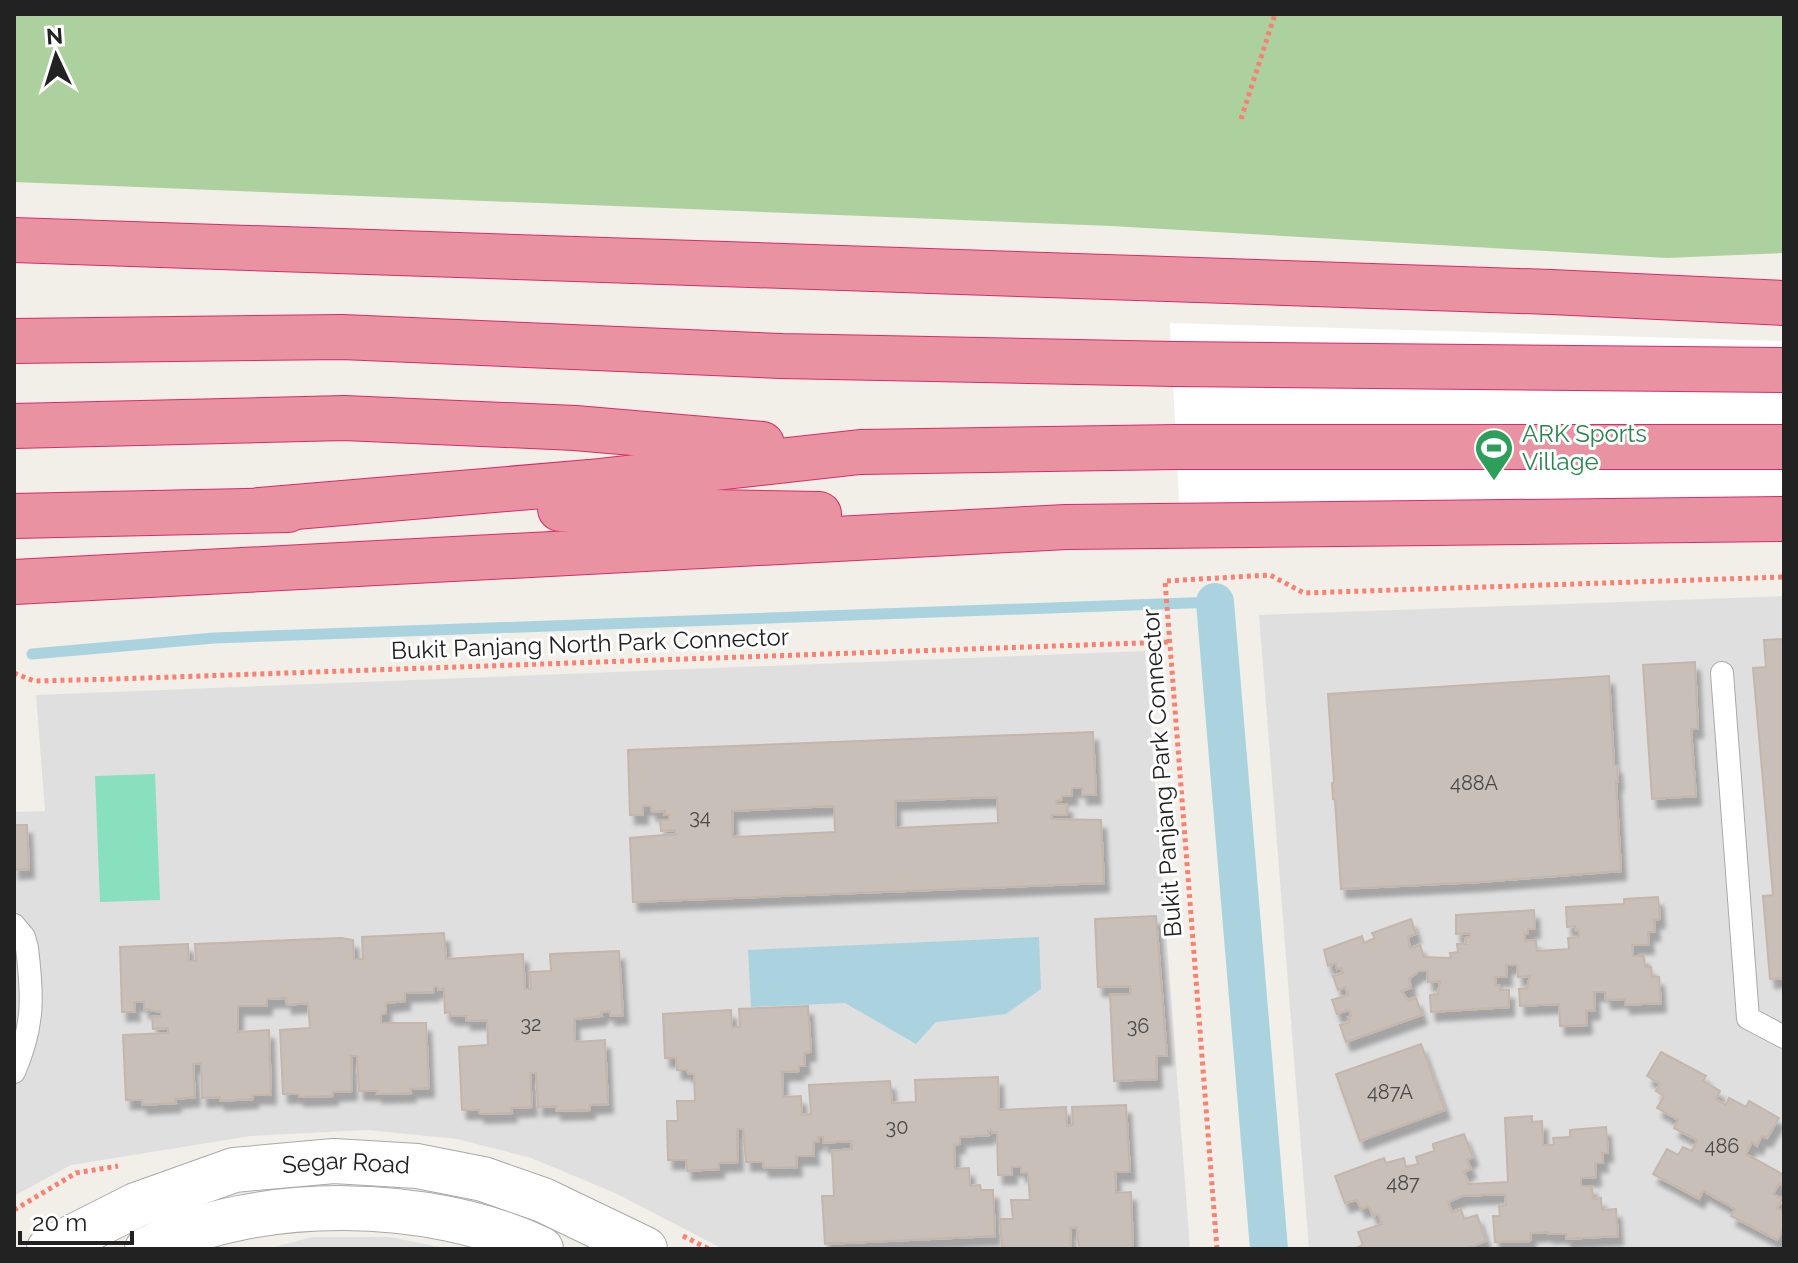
<svg xmlns="http://www.w3.org/2000/svg" width="1798" height="1263" font-family="Raleway,sans-serif">
<style>
.residential{fill:#e0dfdf}
.forest{fill:#add19e}
.pitch{fill:#88e0be}
.water{fill:#aad3df}
.pier{fill:#fff}
.lines{fill:none;stroke-linecap:round;stroke-linejoin:round}
.stream{stroke:#aad3df;stroke-width:11}
.canal{stroke:#aad3df;stroke-width:38}
.building{fill:#c7bfb8;stroke:#c4b6ab;stroke-width:2;fill-rule:evenodd;filter:url(#shadow)}
.service-casing{stroke:#a9a9a9;stroke-width:24}
.tertiary-casing{stroke:#a9a9a9;stroke-width:46}
.motorway-casing{stroke:#dc2a67;stroke-width:46}
.path{stroke:#fa8072;stroke-width:5;stroke-dasharray:4 4;stroke-linecap:butt}
.service{stroke:#fff;stroke-width:22}
.tertiary{stroke:#fff;stroke-width:44}
.motorway{stroke:#e892a2;stroke-width:44}
.labels{text-anchor:middle;stroke-width:6;stroke-linejoin:round;paint-order:stroke}
.number-label{font-size:20px;fill:#4b4948}
.leisure-label{font-size:24px;fill:#27864d;stroke:#fff;text-anchor:start}
.street-label{font-size:24px;fill:#222;stroke:#fff}
</style>
<defs>
<filter id="shadow"><feDropShadow dx="5" dy="9" stdDeviation="2" flood-color="#0004"/></filter>
</defs>
<rect width="100%" height="100%" fill="#f2efe9"/>
<g class="residential">
<polygon points="1784,596 1784,1249 1309,1249 1259,615"/>
<polygon points="1145,651 1190,1249 723,1249 615,1193 531,1158 457,1139 367,1130 251,1136 71,1165 14,1196 14,812 45,811 36,695"/>
<polygon points="312,1237 390,1237 450,1249 267,1249"/>
</g>
<polygon class="forest" points="14,14 1784,14 1784,253 1667,258 1111,226 14,182"/>
<polygon class="pitch" points="155,774 160,900 100,902 95,776"/>
<polygon class="water" points="1039,937 1041,989 1006,1014 936,1022 916,1044 845,1003 751,1007 748,950"/>
<polygon class="pier" points="1170,323 1784,341 1784,506 1180,521"/>
<g class="lines">
<polyline class="stream" points="32,654 214,638 1215,602"/>
<polyline class="canal" points="1215,602 1269,1249"/>
</g>
<g class="building">
<polygon points="1784,639 1784,978 1770,979 1763,896 1773,895 1753,668 1766,667 1764,640"/>
<polygon points="1695,662 1698,729 1691,729 1696,796 1652,799 1643,665"/>
<polygon points="1609,676 1614,765 1617,765 1618,782 1616,782 1621,871 1480,882 1341,889 1335,800 1333,799 1332,783 1334,782 1328,694"/>
<path d="M1093,732L1096,795H1082V788H1072V796H1062V800L1056,801L1057,804H1067V815H1051L1052,819L1101,820L1104,883L633,902L630,838L676,834L675,830L661,831L660,820H669V815H664L665,811L652,812L651,806H643V815H630L628,750ZM997,797L998,823L896,828L895,801ZM834,806L835,832L733,837L732,811Z"/>
<polygon points="14,825 27,825 29,869 14,870"/>
<polygon points="1658,897 1660,919 1654,920 1655,932 1648,932 1649,945 1632,945 1633,956 1644,956 1645,967 1651,967 1652,977 1659,977 1661,1003 1625,1005 1625,999 1606,1000 1605,992 1594,992 1595,1010 1586,1011 1587,1025 1560,1026 1559,1004 1520,1006 1519,989 1527,988 1530,976 1518,977 1517,965 1506,965 1507,977 1495,977 1496,985 1500,985 1500,990 1509,990 1509,1007 1431,1012 1430,995 1438,994 1440,981 1428,982 1427,971 1419,971 1409,979 1411,988 1401,991 1408,1000 1416,998 1422,1015 1346,1042 1340,1025 1350,1022 1348,1017 1351,1016 1349,1010 1337,1014 1332,1000 1348,995 1345,987 1338,990 1333,976 1343,973 1341,968 1337,969 1336,963 1328,966 1324,950 1362,936 1364,943 1375,938 1372,933 1411,919 1416,934 1408,937 1410,948 1420,945 1424,957 1451,958 1450,953 1458,952 1457,944 1466,944 1465,938 1470,937 1470,933 1456,934 1456,915 1534,910 1535,929 1528,929 1528,934 1525,934 1525,941 1536,940 1537,951 1569,949 1568,938 1579,937 1579,931 1576,931 1575,926 1567,927 1566,907 1624,904 1624,899"/>
<polygon points="1156,916 1167,1056 1156,1056 1157,1079 1114,1081 1110,995 1131,994 1130,986 1098,987 1095,919"/>
<polygon points="444,933 446,959 523,954 525,989 531,989 530,972 551,971 550,954 619,951 623,1015 610,1016 610,1011 601,1012 602,1016 574,1019 575,1042 605,1040 608,1104 590,1105 590,1110 556,1111 556,1106 538,1107 536,1073 530,1073 532,1107 511,1108 512,1113 480,1114 479,1110 462,1110 459,1047 488,1045 487,1020 466,1021 466,1016 450,1016 450,1012 445,1013 444,989 438,990 438,987 434,987 434,992 405,993 405,1001 386,1003 386,1013 381,1014 381,1023 426,1023 429,1088 410,1089 411,1093 377,1094 378,1091 359,1091 357,1056 351,1056 352,1091 333,1092 333,1096 299,1097 299,1094 283,1094 280,1030 310,1028 308,1003 287,1005 286,998 267,999 267,1006 238,1006 238,1032 269,1030 271,1095 253,1095 253,1099 220,1101 220,1097 202,1098 201,1063 193,1064 195,1097 175,1099 176,1103 142,1105 142,1100 126,1100 123,1035 168,1033 168,1028 153,1029 152,1017 161,1016 161,1012 144,1009 144,1002 134,1002 135,1012 122,1012 120,947 188,944 189,961 196,961 195,944 342,938 353,940 354,959 363,959 362,937"/>
<polygon points="808,1006 811,1052 804,1053 805,1066 799,1066 799,1071 782,1072 783,1097 801,1096 802,1115 811,1114 809,1085 890,1081 892,1103 916,1102 915,1080 998,1077 999,1110 1066,1107 1067,1126 1073,1125 1072,1107 1126,1105 1130,1172 1115,1172 1116,1193 1131,1192 1133,1249 1079,1249 1077,1227 1070,1228 1071,1249 1002,1249 1000,1219 1013,1219 1011,1200 1030,1200 1028,1173 1021,1173 1021,1167 1012,1167 1012,1175 998,1175 997,1132 992,1133 992,1130 988,1131 989,1135 960,1137 960,1144 954,1145 955,1169 969,1168 970,1186 980,1185 981,1190 993,1190 995,1236 825,1244 822,1196 834,1196 832,1151 852,1149 851,1141 823,1143 823,1137 818,1137 819,1141 813,1142 814,1156 796,1156 797,1167 764,1168 763,1162 746,1162 743,1129 737,1129 738,1162 719,1163 719,1169 687,1171 686,1160 668,1160 667,1121 678,1121 677,1101 695,1101 694,1074 688,1073 687,1070 677,1070 676,1058 665,1058 663,1014 731,1010 732,1027 740,1027 739,1009"/>
<polygon points="1421,1044 1445,1110 1360,1141 1336,1074"/>
<polygon points="1661,1052 1706,1076 1703,1081 1720,1091 1716,1099 1726,1105 1729,1098 1746,1107 1749,1101 1779,1118 1767,1138 1762,1136 1757,1146 1752,1142 1746,1154 1784,1175 1784,1186 1779,1184 1773,1194 1782,1199 1777,1208 1784,1212 1784,1228 1777,1240 1731,1216 1735,1209 1703,1191 1699,1199 1653,1174 1667,1149 1678,1155 1683,1147 1692,1151 1697,1140 1674,1128 1678,1120 1657,1108 1664,1096 1656,1091 1660,1084 1647,1076"/>
<polygon points="1532,1116 1532,1122 1542,1121 1543,1145 1554,1145 1553,1138 1570,1137 1570,1130 1606,1127 1608,1153 1602,1153 1603,1163 1595,1163 1596,1177 1581,1178 1581,1186 1592,1186 1593,1199 1601,1198 1602,1210 1616,1209 1618,1236 1566,1239 1566,1234 1548,1234 1548,1232 1531,1233 1530,1241 1495,1242 1493,1216 1500,1216 1499,1206 1506,1205 1505,1194 1462,1196 1448,1202 1452,1212 1461,1209 1464,1219 1477,1215 1486,1241 1465,1249 1354,1249 1363,1245 1358,1232 1382,1224 1378,1214 1373,1216 1369,1206 1361,1209 1357,1200 1345,1203 1335,1176 1384,1158 1386,1163 1404,1158 1406,1167 1418,1164 1416,1157 1434,1151 1433,1144 1464,1134 1473,1157 1467,1160 1471,1169 1464,1172 1469,1184 1508,1182 1505,1118"/>
</g>
<g class="lines">
<g class="service-casing">
<g id="service">
<polyline points="1722,673 1748,1018 1784,1037"/>
<path d="M14,925L24,937L27,948C33,997 34,1026 14,1072"/>
</g>
</g>
<g class="tertiary-casing">
<g id="tertiary">
<path id="s1" d="M49,1249L136,1205L234,1170L334,1161L417,1166L483,1179L543,1200L645,1249"/>
<path d="M147,1249C258,1193 430,1196 541,1249"/>
</g>
</g>
<g class="motorway-casing">
<g id="motorway">
<polyline points="14,240 1551,292 1784,303"/>
<polyline points="14,341 342,337 781,356 1175,364 1784,370"/>
<polyline points="14,426 344,418 575,428 762,444"/>
<polyline points="560,509 819,514"/>
<polyline points="260,510 590,482 860,452 1176,447 1784,447"/>
<polyline points="14,516 288,510"/>
<polyline points="14,582 1066,527 1784,519"/>
</g>
</g>
<g class="path">
<polyline points="1241,119 1275,14"/>
<polyline points="14,673 34,681 116,679 1169,642"/>
<polyline points="14,1210 76,1173 118,1166"/>
<polyline points="683,1236 709,1249"/>
<polyline points="1217,1249 1165,581 1270,575 1304,593 1784,577"/>
</g>
<use href="#service" class="service"/>
<use href="#tertiary" class="tertiary"/>
<use href="#motorway" class="motorway"/>
</g>
<defs>
<g id="stadium-pin" transform="scale(2)"><path d="M0 17L-7.5 6A9.5 9.5 0 1 1 7.5 6Z" fill="#2e9e5b" stroke="#fff"/><path d="M0-5a6.5 5 0 1 0 0 10a6.5 5 0 1 0 0-10ZM-3.5-1.8h7v3.6h-7Z" fill="#fff"/></g>
</defs>
<g fill-rule="evenodd">
<use href="#stadium-pin" x="1494" y="448"/>
</g>
<g class="labels">
<g class="number-label">
<text x="1474" y="790">488A</text>
<text x="700" y="824">34</text>
<text x="531" y="1031">32</text>
<text x="1138" y="1033">36</text>
<text x="1390" y="1099">487A</text>
<text x="897" y="1134">30</text>
<text x="1722" y="1153">486</text>
<text x="1403" y="1190">487</text>
</g>
<g class="leisure-label">
<text x="1522" y="442">ARK Sports<tspan x="1522" dy="28">Village</tspan></text>
</g>
<g class="street-label">
<text transform="translate(590 644) rotate(-2)" y="8">Bukit Panjang North Park Connector</text>
<text transform="translate(1162 773) rotate(-94)" y="8">Bukit Panjang Park Connector</text>
<text dy="8" stroke="none"><textPath href="#s1" startOffset="314">Segar Road</textPath></text>
</g>
</g>
<rect width="1798" height="1263" fill="none" stroke="#222222" stroke-width="32"/>
<g transform="translate(56 56) rotate(356)" stroke="#ffffff" stroke-width="6" paint-order="stroke">
<path d="M0-6L14 30L0 20L-14 30Z" fill="#222222"/>
<text y="-12" font-size="22" font-weight="bold" text-anchor="middle" fill="#222222">N</text>
</g>
<path d="M20 1231v12h112v-12" fill="none" stroke="#222222" stroke-width="4"/>
<text x="32" y="1231" font-size="24" fill="#222222" stroke="#ffffff" stroke-width="6" paint-order="stroke">20 m</text>
</svg>
